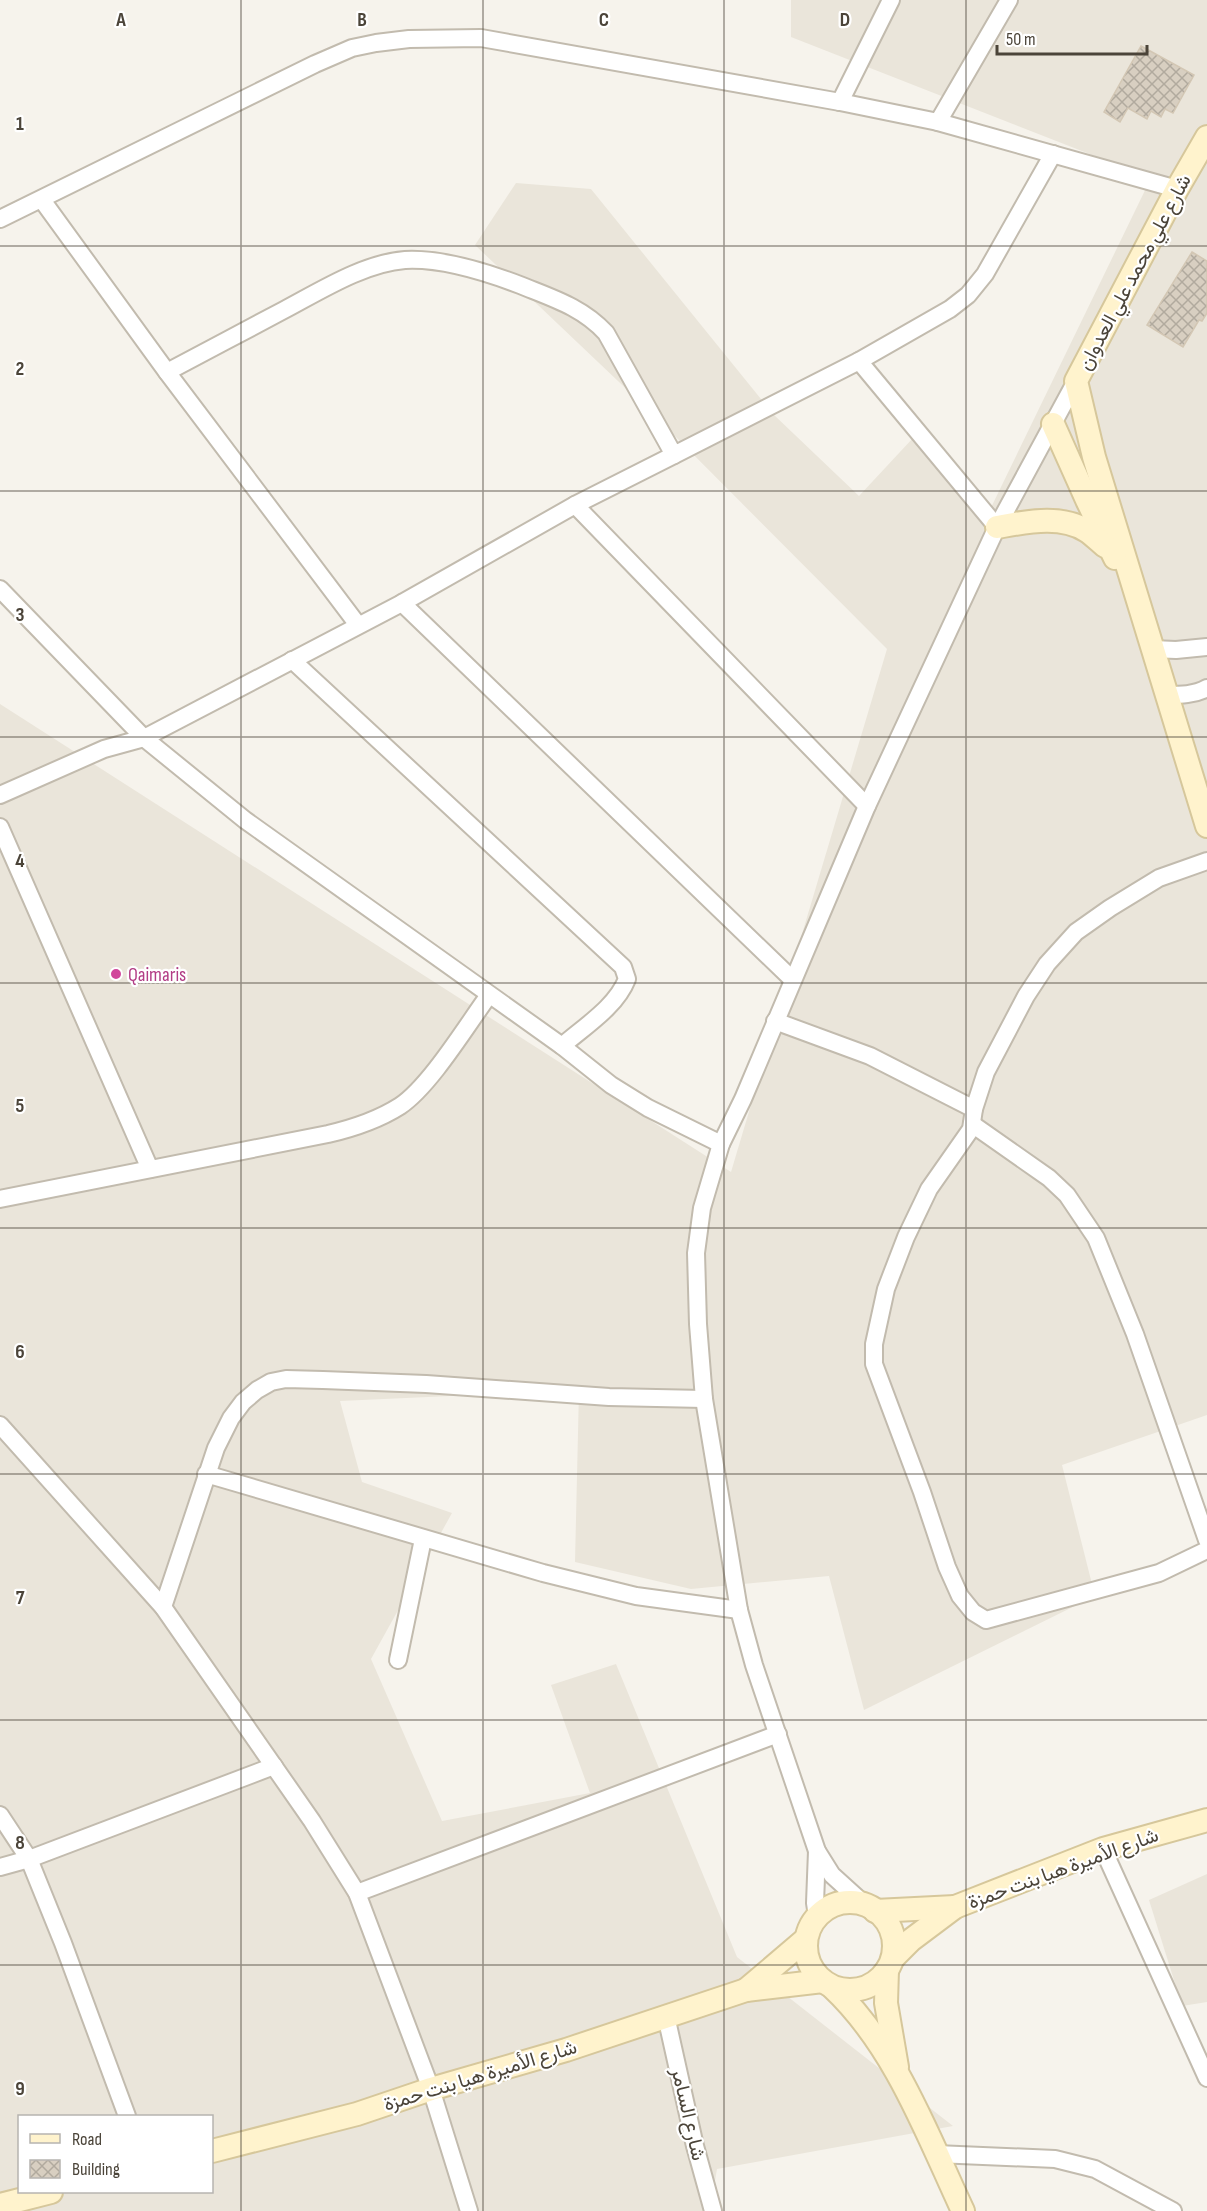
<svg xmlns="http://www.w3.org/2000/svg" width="1207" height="2211" font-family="'Sofia Sans Condensed',Vazirmatn,sans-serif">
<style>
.residential{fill:#eae5da;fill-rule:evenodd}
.building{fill:url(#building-cross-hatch);stroke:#d3c7b4;stroke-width:1.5}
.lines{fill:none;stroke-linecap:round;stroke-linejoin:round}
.street-casing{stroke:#c2bbae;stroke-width:20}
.secondary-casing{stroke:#d6c79b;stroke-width:26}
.street{stroke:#fff;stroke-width:16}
.secondary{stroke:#fff3cd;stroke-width:22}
.grid{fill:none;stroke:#4b4439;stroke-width:1.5;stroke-opacity:0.55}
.hotel-dot{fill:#d1479c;stroke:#fff;stroke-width:2}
.labels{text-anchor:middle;stroke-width:4.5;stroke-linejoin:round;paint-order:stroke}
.street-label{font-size:20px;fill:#4b4439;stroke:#fff}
.hotel-label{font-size:20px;fill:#b23c85;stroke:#fff;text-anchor:start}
.grid-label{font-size:20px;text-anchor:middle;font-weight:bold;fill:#4b4439;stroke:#fff;stroke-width:4.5;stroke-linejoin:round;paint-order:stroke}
</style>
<defs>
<pattern id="building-cross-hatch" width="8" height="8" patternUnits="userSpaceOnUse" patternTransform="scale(1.5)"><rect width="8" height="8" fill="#d8cfc1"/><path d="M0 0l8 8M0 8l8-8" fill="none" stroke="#b1aa9e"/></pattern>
</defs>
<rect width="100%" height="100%" fill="#f6f3ec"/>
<g class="residential">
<path d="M791,0H1207V1415L1062,1465L1095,1596L864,1710L829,1576L691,1589L575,1562L579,1390L340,1401L362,1482L452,1513L371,1659L442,1821L590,1793L551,1685L616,1664L737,1957L953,2126L717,2169L710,2211H0V704L731,1172L887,649L659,420L475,245L516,183L591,189L773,414L859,496L913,438L984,522L1151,178L791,37ZM20,2116H212V2192H20Z"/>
<polygon points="1207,1874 1207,2002 1182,2006 1149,1900"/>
</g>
<g class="building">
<polygon points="1141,46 1194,75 1173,113 1165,109 1161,117 1151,111 1147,119 1128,108 1120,122 1104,112"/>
<polygon points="1192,252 1207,261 1207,313 1202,321 1199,320 1183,347 1147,325"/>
</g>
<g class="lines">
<g class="street-casing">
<g id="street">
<polyline points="840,102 891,0"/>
<polyline points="938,122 1009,0"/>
<polyline points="42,200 167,372 358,625"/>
<polyline points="0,219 315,64 352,48 376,43 409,39 481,38 840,102 938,122 1177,189"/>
<polyline points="859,361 997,527"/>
<path d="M167,372C206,351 245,331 284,310C320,291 364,263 405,260C442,258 486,272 520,285C552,298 582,307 606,333L674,455L859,361L950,309L968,295L985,274L1053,154"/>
<polyline points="575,505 867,806"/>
<polyline points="0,589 144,738 245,820 562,1046 611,1085 648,1108 721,1144"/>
<polyline points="402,603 793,980"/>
<polyline points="1152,649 1176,650 1207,647"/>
<path d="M292,660L623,967L627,979C616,1007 585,1026 562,1046"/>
<path d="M1166,695C1180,695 1195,695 1207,688"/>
<polyline points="0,795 104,749 144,738 402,603 575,505 674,455"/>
<polyline points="0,827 150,1169"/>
<polyline points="1207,861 1159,878 1110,908 1076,932 1047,964 1026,996 986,1072 974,1109 971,1129 929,1189 906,1237 886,1289 874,1344 874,1364 922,1492 947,1567 960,1596 973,1612 986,1620 1159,1573 1207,1550"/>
<polyline points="775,1021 870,1056 974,1109"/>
<polyline points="972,1124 1049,1178 1067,1195 1096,1238 1135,1334 1207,1540"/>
<path d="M0,1199L328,1134C354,1128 378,1120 400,1106C430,1086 467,1025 489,995"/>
<polyline points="0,1425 163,1607 312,1821 357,1893 431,2089 469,2211"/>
<polyline points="206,1474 543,1573 636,1596 739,1610"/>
<polyline points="163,1607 216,1448 231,1418 243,1402 257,1390 271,1382 286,1379 323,1380 426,1384 609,1397 704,1399"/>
<polyline points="398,1660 423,1539"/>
<polyline points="0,1815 29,1859 63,1943 127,2116"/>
<polyline points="1103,1849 1207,2078"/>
<polyline points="817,1851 815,1903 817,1916"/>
<polyline points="0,1867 29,1859 274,1766"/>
<polyline points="357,1893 778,1734"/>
<polyline points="864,1904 832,1875 817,1851 754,1665 739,1610 704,1399 698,1324 696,1253 702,1208 721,1144 743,1099 867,806 997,527 1076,381"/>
<polyline points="666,2016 695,2146 713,2211"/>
<polyline points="936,2154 1055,2159 1095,2169 1173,2211"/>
</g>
</g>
<g class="secondary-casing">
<g id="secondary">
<polyline points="1207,137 1177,189 1076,381 1094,457 1207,826"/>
<polyline points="1053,424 1087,500 1115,558"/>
<path d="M997,527C1026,522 1061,514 1087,531C1093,535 1099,541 1105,546"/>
<circle cx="850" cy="1946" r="44"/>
<polyline points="875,1911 955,1907"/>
<polyline points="893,1958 911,1940 955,1907 1103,1849 1207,1820"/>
<polyline points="887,1970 886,2003 897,2067"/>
<path d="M832,1987C895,2046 927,2134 963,2211"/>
<polyline points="746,1990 806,1939"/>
<polyline points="212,2151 357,2114 431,2089 566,2050 746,1990 823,1981"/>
<polyline points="0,2205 51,2192"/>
</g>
</g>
<use href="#street" class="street"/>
<use href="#secondary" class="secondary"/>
</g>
<path class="grid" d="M241,0V2211M483,0V2211M724,0V2211M966,0V2211M0,246H1207M0,491H1207M0,737H1207M0,983H1207M0,1228H1207M0,1474H1207M0,1720H1207M0,1965H1207"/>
<circle class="hotel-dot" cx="116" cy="974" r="6"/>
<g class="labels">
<g class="street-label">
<text transform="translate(1134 272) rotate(-62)" y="7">شارع علي محمد علي العدوان</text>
<text transform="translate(1063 1868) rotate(-20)" y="7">شارع الأميرة هيا بنت حمزة</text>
<text transform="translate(480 2075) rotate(-17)" y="7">شارع الأميرة هيا بنت حمزة</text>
<text transform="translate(689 2114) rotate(77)" y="7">شارع السامر</text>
</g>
<g class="hotel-label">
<text x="128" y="981">Qaimaris</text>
</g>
</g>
<g class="grid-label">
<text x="121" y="26">A</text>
<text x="362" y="26">B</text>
<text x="604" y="26">C</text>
<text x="845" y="26">D</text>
<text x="20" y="130">1</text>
<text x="20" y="375">2</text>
<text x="20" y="621">3</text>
<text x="20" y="867">4</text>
<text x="20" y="1112">5</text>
<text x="20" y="1358">6</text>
<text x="20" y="1604">7</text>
<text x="20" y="1849">8</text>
<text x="20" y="2095">9</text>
</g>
<rect x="18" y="2115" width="195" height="78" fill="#ffffff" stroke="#b7b4b0" stroke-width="1.5"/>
<rect x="30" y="2134" width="30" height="9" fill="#fff3cd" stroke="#b7b4b0" stroke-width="1.5"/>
<text x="72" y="2145" font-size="18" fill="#4b4439">Road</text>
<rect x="30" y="2160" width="30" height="18" fill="url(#building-cross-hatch)" stroke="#b7b4b0" stroke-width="1.5"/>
<text x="72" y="2175" font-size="18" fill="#4b4439">Building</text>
<path d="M997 45v9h150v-9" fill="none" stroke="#4b4439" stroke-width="3"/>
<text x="1006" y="45" font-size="18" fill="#4b4439" stroke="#ffffff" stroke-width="4.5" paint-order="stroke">50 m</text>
</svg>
